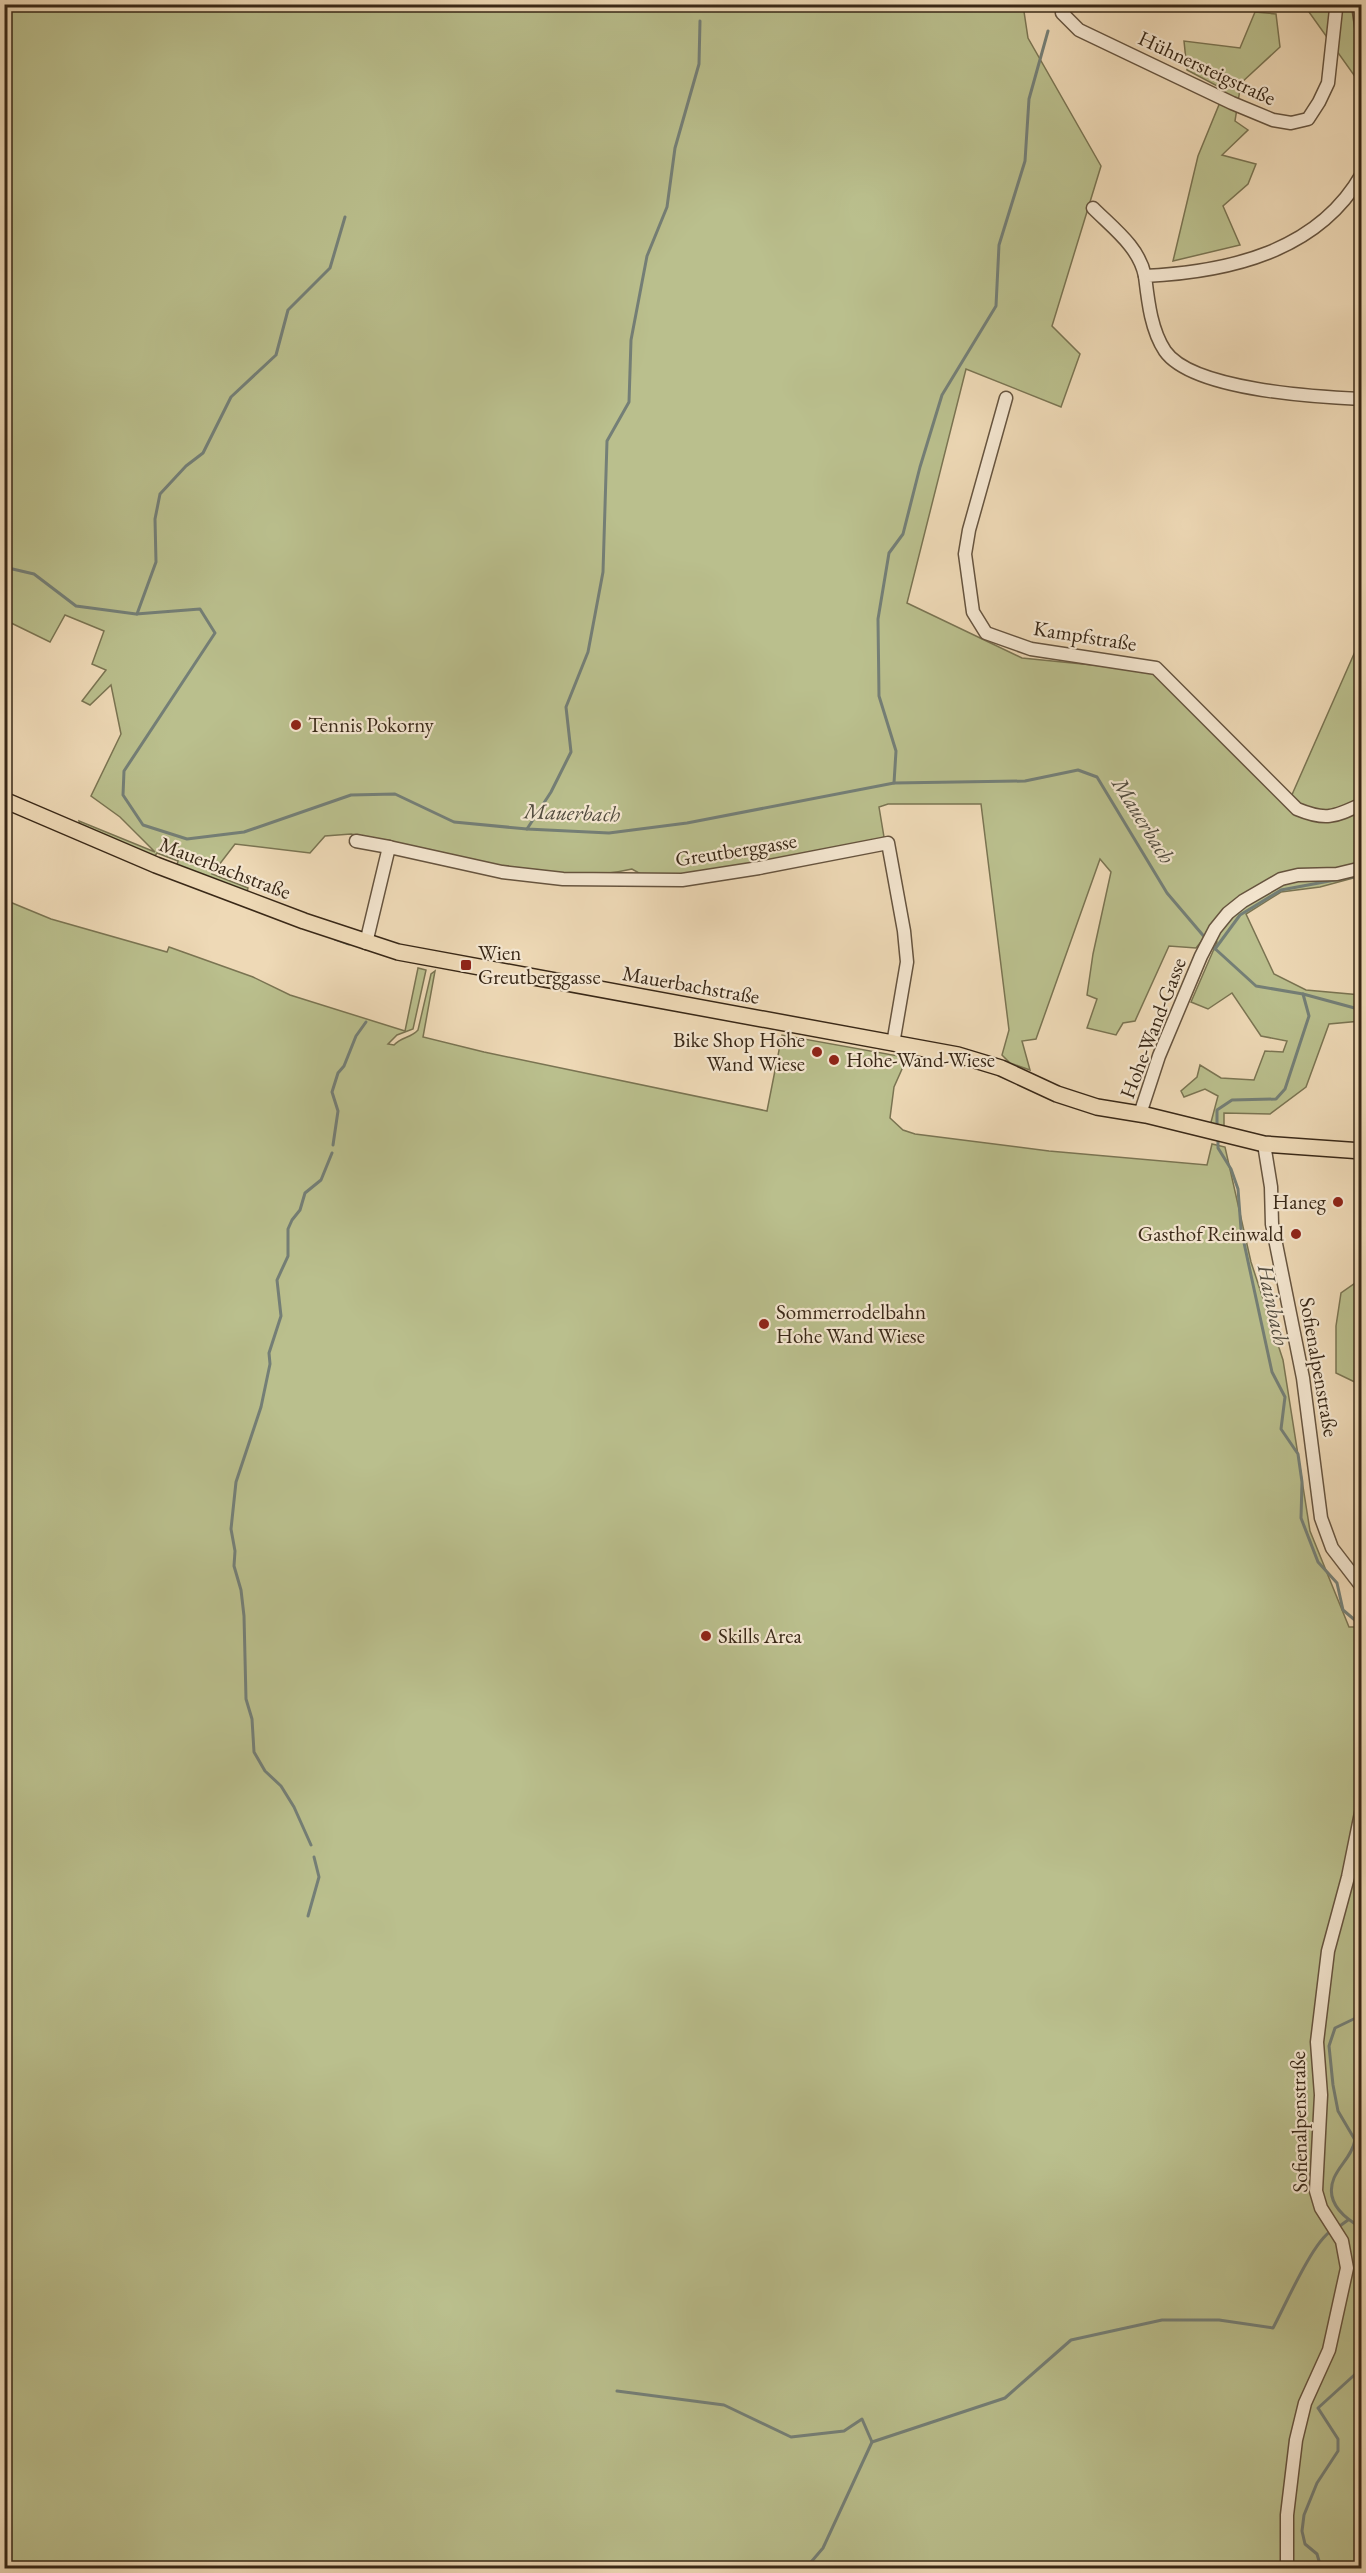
<svg xmlns="http://www.w3.org/2000/svg" width="1366" height="2573" font-family="'EB Garamond',serif">
<style>
.green{fill:#babf8d;stroke:#7a7452;stroke-width:1.5}
.lines{fill:none;stroke-linecap:round;stroke-linejoin:round}
.stream{stroke:#747f77;stroke-width:3}
.minor-casing{stroke:#66543f;stroke-width:15}
.major-casing{stroke:#392817;stroke-width:18}
.minor{stroke:#f4e6d0;stroke-width:12}
.major{stroke:#eed9b6;stroke-width:15}
.poi-dot{fill:#8f2418;stroke:#f4e6d0;stroke-width:2}
.labels{text-anchor:middle;stroke-width:4.5;stroke-linejoin:round;paint-order:stroke}
.street-label{font-size:21px;fill:#392817;stroke:#f4e6d0}
.poi-label{font-size:21px;fill:#392817;stroke:#f4e6d0;text-anchor:start}
.water-label{font-size:22px;font-style:italic;fill:#524c3f;stroke:#f4e6d0}
</style>
<rect width="100%" height="100%" fill="#eed9b6"/>
<filter id="stains"><feTurbulence type="fractalNoise" baseFrequency=".00333" numOctaves="4"/><feColorMatrix values="0 0 0 0 .2 0 0 0 0 .09 0 0 0 0 .02 0 0 0 .5 -.17"/></filter>
<radialGradient id="worn" r=".72"><stop offset=".6" stop-color="#630" stop-opacity="0"/><stop offset="1" stop-color="#630" stop-opacity=".3"/></radialGradient>
<g class="green">
<path d="M5,5H1023L1028,38L1101,166L1052,326L1080,354L1061,407L966,369L907,603L1022,658L1153,671L1287,806L1361,638V876L1320,887L1281,892L1246,914L1274,974L1306,990L1361,995V1021L1329,1024L1306,1087L1270,1114L1224,1113V1129L1210,1126L1218,1096L1205,1089L1184,1097L1181,1091L1197,1077L1200,1065L1221,1078L1254,1080L1265,1051L1283,1052L1287,1041L1261,1036L1232,993L1208,1009L1191,1002L1217,942L1208,933L1196,948L1169,946L1135,1021L1123,1023L1116,1035L1087,1028L1097,999L1087,995L1093,954L1111,872L1100,859L1036,1039L1022,1041L1030,1070L1010,1063L1002,1055L1009,1030L981,804H888L879,807L884,837L875,841L683,877H646L632,869C552,888 432,851 351,834L325,836L310,853L235,844L212,874L248,888L247,892L268,899L266,901L162,859L177,865L178,861L157,853L154,857L80,826L79,821L155,852L120,817L91,796L121,734L111,685L90,705L82,701L106,670L92,664L104,631L65,615L50,642L5,620L7,608L5,606Z"/>
<polygon points="1304,5 1361,5 1361,85"/>
<polygon points="1255,12 1276,14 1280,47 1241,83 1235,121 1248,130 1222,155 1256,164 1248,184 1223,206 1240,245 1173,261 1198,156 1225,90 1187,70 1184,41 1240,48"/>
<path d="M5,900L51,919L167,952L169,947L253,977L290,995L405,1031L418,968L426,970L413,1029L397,1035L388,1044L394,1045C401,1037 411,1038 418,1030L431,974L435,971L423,1037L484,1052L767,1111L782,1035L904,1057L902,1069L894,1087L890,1118L903,1130L915,1134L1049,1151L1207,1165L1212,1144L1225,1147L1251,1262L1283,1360L1310,1531L1349,1627H1361V2568H5Z"/>
<polygon points="1361,1279 1361,1385 1336,1373 1336,1326 1341,1293"/>
</g>
<g class="lines">
<g class="stream">
<polyline points="4,567 34,574 76,606 136,614 200,609 215,633 124,771 123,795 143,825 187,839 244,832 351,795 395,794 454,822 527,829 609,833 687,823 894,783 1025,781 1078,770 1097,777 1167,893 1207,940"/>
<polyline points="137,614 156,562 155,519 160,494 186,466 203,453 231,397 276,355 288,310 330,268 345,217"/>
<polyline points="894,783 896,751 879,696 878,619 889,553 903,534 920,467 942,395 996,306 999,245 1025,161 1029,99 1048,31"/>
<polyline points="527,829 551,792 571,752 566,707 588,652 603,572 607,441 629,402 631,340 647,256 667,207 675,148 699,64 700,21"/>
<polyline points="335,939 349,944"/>
<polyline points="1211,945 1256,986 1303,994 1362,1010"/>
<polyline points="1215,949 1240,915 1281,890 1362,875"/>
<polyline points="1217,1127 1217,1110 1232,1100 1276,1099 1285,1089 1309,1016 1303,994"/>
<polyline points="1218,1137 1218,1148 1231,1169 1238,1189 1241,1229 1272,1372 1285,1397 1281,1429 1298,1454 1302,1482 1301,1518 1318,1562 1337,1583 1343,1610 1356,1621 1362,1622"/>
<polyline points="333,1145 338,1111 332,1092 338,1073 344,1066 356,1036 366,1022"/>
<polyline points="311,1845 294,1807 281,1786 265,1771 254,1752 252,1719 246,1699 244,1616 241,1590 234,1566 235,1551 231,1529 236,1482 261,1407 270,1364 269,1353 281,1316 277,1280 288,1256 288,1229 292,1220 300,1210 305,1193 321,1180 332,1153"/>
<polyline points="308,1916 319,1877 314,1857"/>
<path d="M1362,2015L1335,2028L1329,2046L1333,2085L1338,2111L1355,2140C1352,2156 1340,2164 1334,2178C1324,2202 1344,2218 1362,2228"/>
<polyline points="1337,2228 1348,2220"/>
<polyline points="1362,2268 1359,2283 1362,2325"/>
<path d="M617,2391L724,2405L791,2437L844,2431L862,2419L872,2442L1005,2398L1071,2340L1162,2320H1219L1273,2328C1285,2306 1312,2243 1331,2231"/>
<polyline points="806,2568 823,2548 872,2442"/>
<polyline points="1321,2568 1317,2554 1305,2544 1302,2531 1304,2515 1317,2483 1338,2451 1338,2439 1318,2408 1362,2368"/>
</g>
<g class="minor-casing">
<g id="minor">
<polyline points="1069,4 1062,13 1079,30 1232,103 1273,120 1291,123 1308,119 1319,102 1328,83 1336,9 1339,4"/>
<polyline points="1125,4 1151,4"/>
<polyline points="1358,4 1362,32"/>
<path d="M1362,174C1318,252 1228,272 1145,276C1148,301 1151,330 1165,351C1192,390 1316,397 1362,399"/>
<path d="M1093,208C1114,229 1139,247 1145,276"/>
<path d="M1006,398L969,530L965,554L973,612L986,633L1031,649L1156,668L1297,809C1326,821 1334,817 1362,804"/>
<polyline points="356,841 389,847"/>
<polyline points="366,943 389,847 502,872 563,879 682,880 759,868 888,843 904,931 907,962 893,1044"/>
<polyline points="1140,1114 1159,1056 1201,956 1215,929 1228,913 1243,901 1281,879 1298,875 1337,874 1362,868"/>
<polyline points="1264,1144 1271,1187 1272,1224 1303,1378 1321,1518 1332,1548 1362,1587"/>
<polyline points="1287,2568 1287,2515 1296,2440 1305,2403 1329,2350 1347,2268 1342,2241 1321,2208 1316,2191 1321,2095 1317,2042 1328,1951 1348,1877 1362,1808"/>
</g>
</g>
<g class="major-casing">
<polyline id="major" points="4,800 156,865 304,921 398,952 958,1055 1001,1068 1057,1094 1097,1107 1146,1115 1264,1144 1362,1151"/>
</g>
<use href="#minor" class="minor"/>
<use href="#major" class="major"/>
</g>
<g class="poi-dot">
<circle cx="296" cy="725" r="6"/>
<rect x="460" y="959" width="12" height="12" rx="3"/>
<circle cx="817" cy="1052" r="6"/>
<circle cx="834" cy="1060" r="6"/>
<circle cx="1338" cy="1202" r="6"/>
<circle cx="1296" cy="1234" r="6"/>
<circle cx="764" cy="1324" r="6"/>
<circle cx="706" cy="1636" r="6"/>
</g>
<g class="labels">
<g class="street-label">
<text transform="translate(1207 68) rotate(25)" y="7">Hühnersteigstraße</text>
<text transform="translate(1085 636) rotate(9)" y="7">Kampfstraße</text>
<text transform="translate(736 850) rotate(-9)" y="7">Greutberggasse</text>
<text transform="translate(225 868) rotate(21)" y="7">Mauerbachstraße</text>
<text transform="translate(691 985) rotate(10)" y="7">Mauerbachstraße</text>
<text transform="translate(1153 1028) rotate(-69)" y="7">Hohe-Wand-Gasse</text>
<text transform="translate(1319 1367) rotate(80)" y="7">Sofienalpenstraße</text>
<text transform="translate(1299 2122) rotate(-91)" y="7">Sofienalpenstraße</text>
</g>
<g class="poi-label">
<text x="308" y="732">Tennis Pokorny</text>
<text x="478" y="960">Wien<tspan x="478" dy="24">Greutberggasse</tspan></text>
<text x="805" y="1047" text-anchor="end">Bike Shop Hohe<tspan x="805" dy="24">Wand Wiese</tspan></text>
<text x="846" y="1067">Hohe-Wand-Wiese</text>
<text x="1326" y="1209" text-anchor="end">Haneg</text>
<text x="1284" y="1241" text-anchor="end">Gasthof Reinwald</text>
<text x="776" y="1319">Sommerrodelbahn<tspan x="776" dy="24">Hohe Wand Wiese</tspan></text>
<text x="718" y="1643">Skills Area</text>
</g>
<g class="water-label">
<text transform="translate(572 812) rotate(2)" y="8">Mauerbach</text>
<text transform="translate(1144 820) rotate(58)" y="8">Mauerbach</text>
<text transform="translate(1274 1305) rotate(78)" y="8">Hainbach</text>
</g>
</g>
<rect width="1366" height="2573" fill="none" stroke="#eed9b6" stroke-width="24"/>
<rect x="6" y="6" width="1354" height="2561" fill="none" stroke="#392817" stroke-width="3"/>
<rect x="12" y="12" width="1342" height="2549" fill="none" stroke="#392817" stroke-width="1.5"/>
<rect width="100%" height="100%" filter="url(#stains)"/>
<rect width="100%" height="100%" fill="url(#worn)"/>
</svg>
